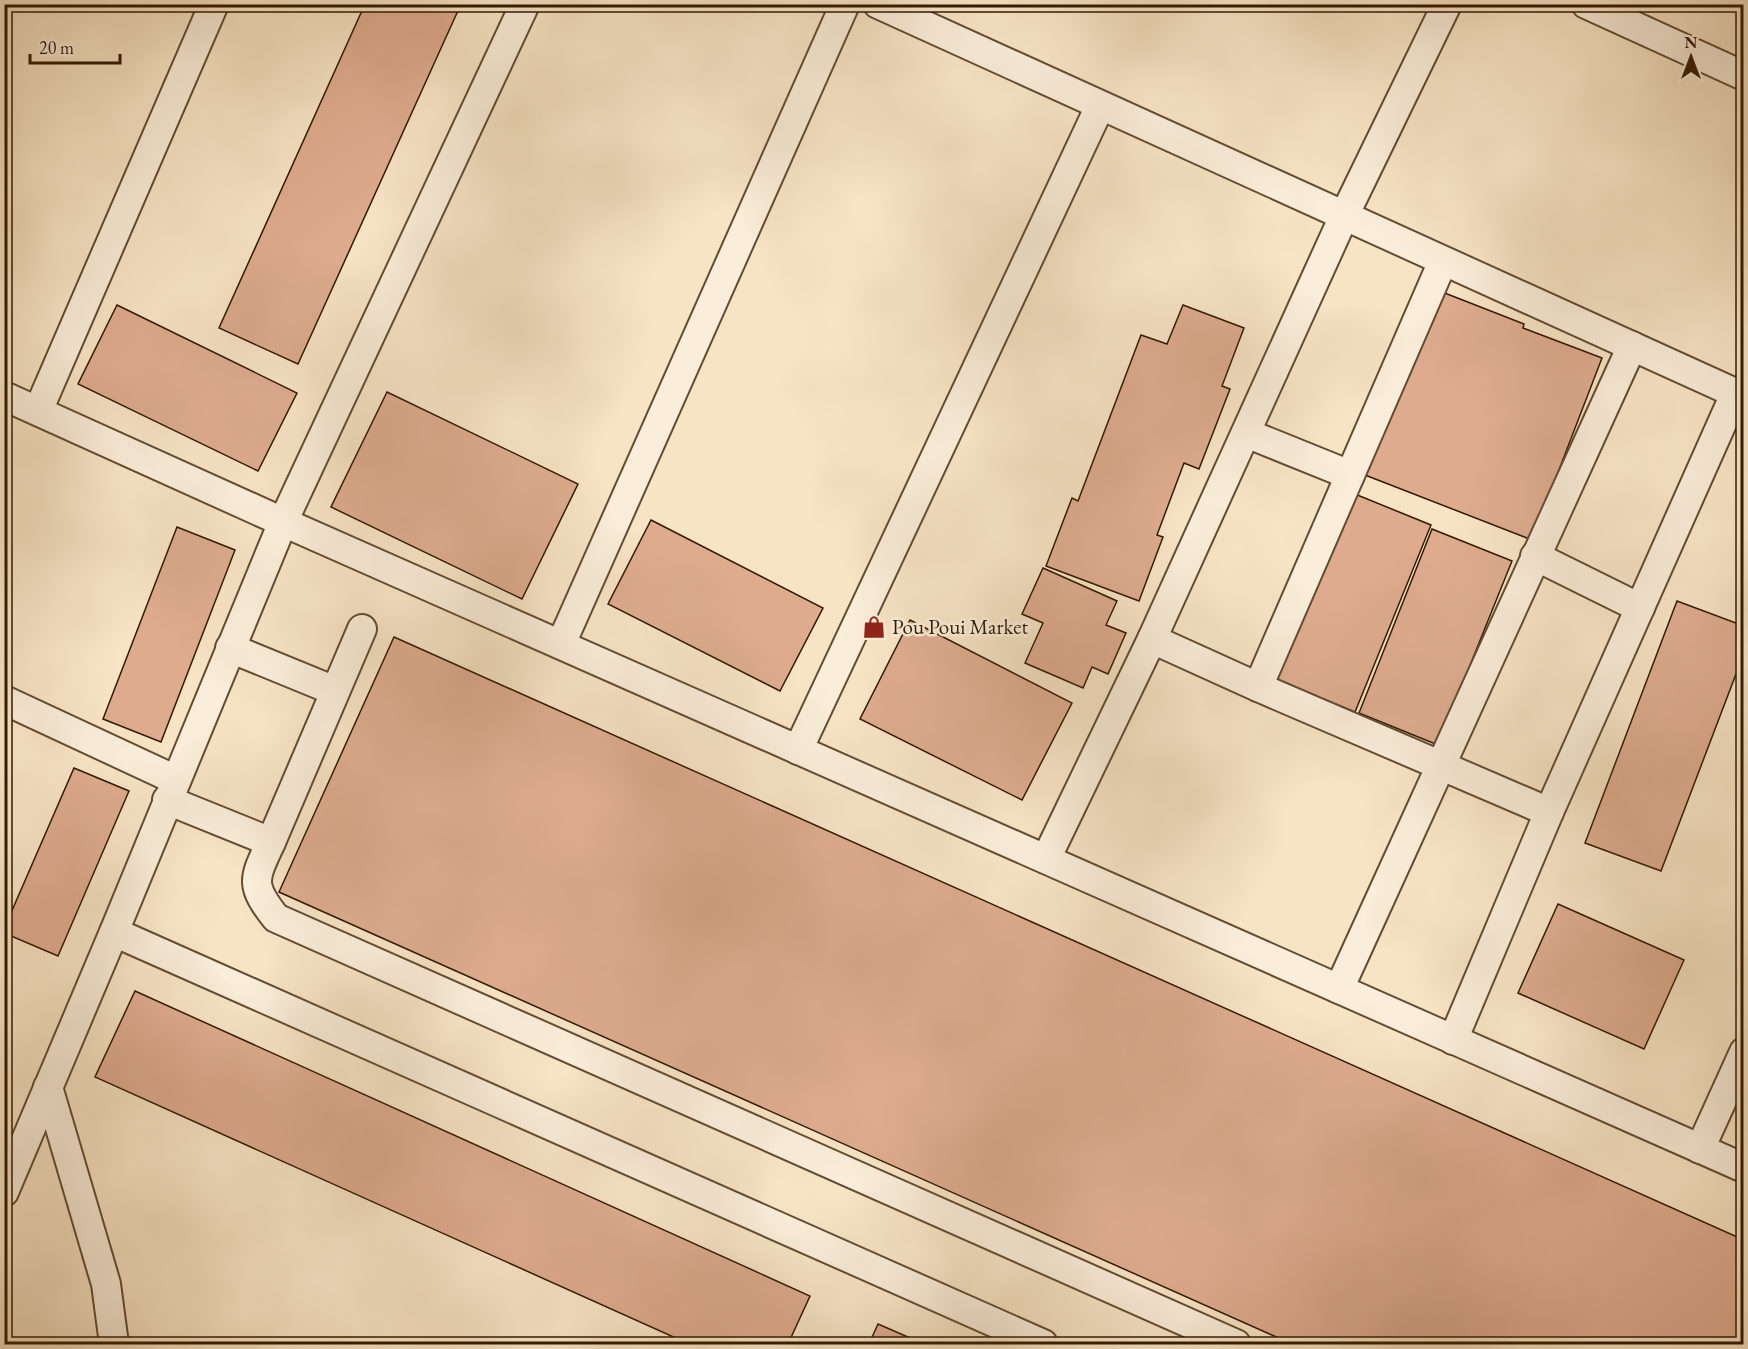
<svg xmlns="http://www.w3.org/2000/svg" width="1748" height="1349" font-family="'EB Garamond',serif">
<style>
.building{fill:#deab8f;stroke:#311a01;stroke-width:1.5}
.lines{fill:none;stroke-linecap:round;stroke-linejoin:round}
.minor-casing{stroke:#624c32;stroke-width:32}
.minor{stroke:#faedd9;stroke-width:28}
.labels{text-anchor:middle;stroke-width:5;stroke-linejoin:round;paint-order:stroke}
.poi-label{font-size:21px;fill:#311a01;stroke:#faedd9;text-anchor:start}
</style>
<rect width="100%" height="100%" fill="#f7e4c5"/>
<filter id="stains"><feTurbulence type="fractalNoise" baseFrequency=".00333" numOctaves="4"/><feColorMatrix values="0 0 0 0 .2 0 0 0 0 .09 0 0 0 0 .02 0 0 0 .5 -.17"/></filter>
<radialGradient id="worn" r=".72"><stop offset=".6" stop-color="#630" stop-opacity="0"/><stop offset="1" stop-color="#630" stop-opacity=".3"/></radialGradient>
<g class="building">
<polygon points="365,4 461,4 298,364 219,328"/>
<polygon points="1437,290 1524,324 1523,328 1602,358 1532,540 1365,475"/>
<polygon points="117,305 297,393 258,471 78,384"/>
<polygon points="1183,305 1244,328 1222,386 1230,389 1199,469 1184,463 1157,535 1163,537 1139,601 1046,566 1072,498 1078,501 1141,335 1167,344"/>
<polygon points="387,392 578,484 522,599 331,507"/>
<polygon points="1350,492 1431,525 1355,712 1274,679"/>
<polygon points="651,520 823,608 780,691 608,604"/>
<polygon points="177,527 235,550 161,742 103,719"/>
<polygon points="1432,529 1512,561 1438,745 1359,713"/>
<polygon points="1043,568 1117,601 1106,625 1126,633 1108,674 1092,667 1083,688 1025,663 1043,623 1022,614"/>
<polygon points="1677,601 1744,626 1744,653 1661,871 1585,843"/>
<polygon points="910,620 1072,703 1022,800 860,719"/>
<polygon points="394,637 1744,1240 1744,1344 1292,1344 279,892"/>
<polygon points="74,768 129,791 58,956 4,933 4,929"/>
<polygon points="1558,904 1684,960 1644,1049 1518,993"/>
<polygon points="135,991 810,1296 788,1344 689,1344 95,1077"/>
<polygon points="878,1324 924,1344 869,1344"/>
</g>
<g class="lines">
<g class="minor-casing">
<g id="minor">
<polyline points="525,4 283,522 114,932 1043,1344"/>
<polyline points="878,4 1744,397"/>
<polyline points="1586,4 1744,76"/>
<polyline points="4,396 283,522 1744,1168"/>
<polyline points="38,411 214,4"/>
<polyline points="1246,433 1350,475"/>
<polyline points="1535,556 1640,608"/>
<polyline points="1152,639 1258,687 1549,812"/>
<polyline points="561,644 845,4"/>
<polyline points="230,648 335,691"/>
<polyline points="1258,687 1443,261"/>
<polyline points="4,700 176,780"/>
<polyline points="798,750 1100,106"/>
<path d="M167,800L271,842C254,879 249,884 276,918L1236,1344"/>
<polyline points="271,842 362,629"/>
<polyline points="1046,859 1152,639 1344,216 1447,4"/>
<polyline points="1339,989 1632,346"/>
<polyline points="1453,1040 1549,812 1735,394"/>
<polyline points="48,1087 106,1284 114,1344"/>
<polyline points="1700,1149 1744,1052"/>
<polyline points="4,1192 114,932"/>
</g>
</g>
<use href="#minor" class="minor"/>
</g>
<defs>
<g id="shop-bare" transform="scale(1.8)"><path d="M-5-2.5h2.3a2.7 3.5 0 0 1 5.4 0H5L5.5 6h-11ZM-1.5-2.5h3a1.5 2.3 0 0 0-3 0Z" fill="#8f2418" stroke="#faedd9" stroke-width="2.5" paint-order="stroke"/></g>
</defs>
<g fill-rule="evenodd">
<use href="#shop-bare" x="874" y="627"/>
</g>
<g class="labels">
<g class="poi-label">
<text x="892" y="634">Pou Poui Market</text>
</g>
</g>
<rect width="1748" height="1349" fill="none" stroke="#f7e4c5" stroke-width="24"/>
<rect x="6" y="6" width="1736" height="1337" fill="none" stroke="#311a01" stroke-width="3"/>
<rect x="12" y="12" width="1724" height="1325" fill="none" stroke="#311a01" stroke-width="1.5"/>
<g transform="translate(1691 57)" stroke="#faedd9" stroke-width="4.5" paint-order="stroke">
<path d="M0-4.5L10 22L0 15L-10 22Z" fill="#311a01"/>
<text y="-9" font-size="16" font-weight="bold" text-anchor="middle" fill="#311a01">N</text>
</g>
<path d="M30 54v9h90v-9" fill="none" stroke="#311a01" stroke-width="3"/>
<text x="39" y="54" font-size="18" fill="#311a01" stroke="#faedd9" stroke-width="4.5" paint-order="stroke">20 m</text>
<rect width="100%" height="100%" filter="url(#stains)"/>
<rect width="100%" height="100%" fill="url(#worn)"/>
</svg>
